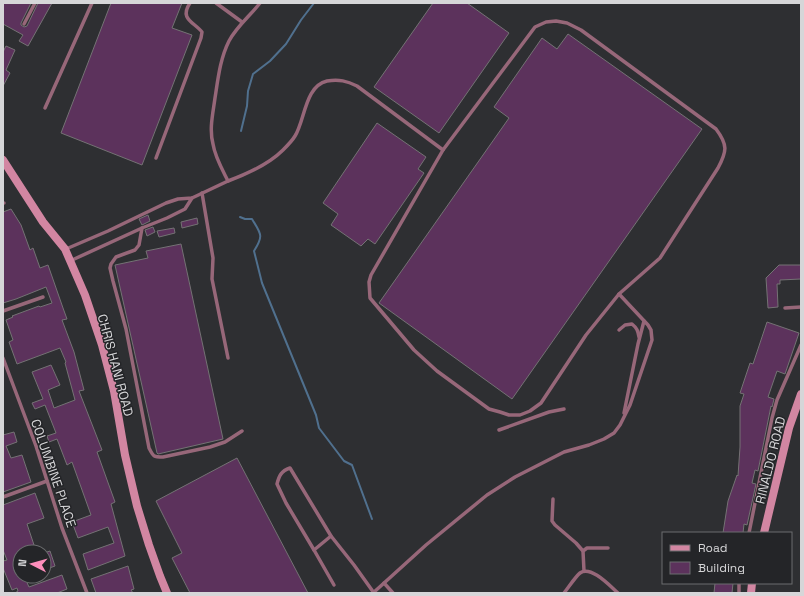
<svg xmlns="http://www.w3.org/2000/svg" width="804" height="596" font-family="'Space Grotesk',sans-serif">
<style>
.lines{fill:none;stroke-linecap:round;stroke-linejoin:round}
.stream{stroke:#50708e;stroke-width:2}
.building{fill:#5c325c;stroke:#747274}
.lane{stroke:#976779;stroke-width:3.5}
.secondary{stroke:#d286a2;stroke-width:8}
.labels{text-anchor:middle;stroke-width:3;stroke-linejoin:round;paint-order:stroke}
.street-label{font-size:13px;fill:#d6d6d8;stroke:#242528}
</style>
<rect width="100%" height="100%" fill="#2e2f32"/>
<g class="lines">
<g class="stream">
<polyline points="241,131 247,106 248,91 253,74 270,61 286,44 301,20 314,3"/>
<path d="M240,217L245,219H252C261,234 264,235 254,251L262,283L316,415L319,428L344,461L352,465L372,519"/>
</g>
</g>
<g class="building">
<polygon points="3,3 31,3 21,23 21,25 24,27 27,26 38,3 52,3 28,46 19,41 23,35 3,24"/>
<polygon points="111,3 182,3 172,28 192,35 142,165 61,133"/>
<polygon points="433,3 467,3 509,33 439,133 374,87"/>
<polygon points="568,34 702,129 512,399 379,303 509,118 494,107 542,38 557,49"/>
<polygon points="6,46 15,50 6,70 10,73 3,86 3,52"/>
<polygon points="377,123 426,157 418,169 424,173 375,244 368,239 361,246 331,225 338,214 323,203"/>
<polygon points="11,209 21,225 30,250 33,248 40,268 48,265 63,308 67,319 62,320 74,352 84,390 79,391 102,450 97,452 115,502 111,504 125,556 88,570 83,554 114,543 108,527 78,538 72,522 91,515 72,462 67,465 57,439 49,442 47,436 56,433 45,405 35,409 32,403 43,399 32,372 51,365 60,385 48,390 54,408 75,400 65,363 66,362 60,348 17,364 9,342 13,340 6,320 13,317 12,316 39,306 40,307 52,303 46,287 16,299 3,303 3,212"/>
<polygon points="148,215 150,221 142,225 139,219"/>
<polygon points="197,218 198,224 182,228 181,222"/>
<polygon points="153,227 155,232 147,236 145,230"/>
<polygon points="174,228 175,233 159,237 157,231"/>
<polygon points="181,244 223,439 158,454 157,453 115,265 148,258 146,251"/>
<polygon points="779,265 801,265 801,279 780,280 780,284 777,284 778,307 768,308 766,278"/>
<polygon points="767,322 799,333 785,374 777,371 768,397 774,399 772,407 771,406 758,471 755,470 752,483 756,484 747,525 744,524 743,533 723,533 728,501 737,475 738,476 740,447 740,406 744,394 740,393 750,363 753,364"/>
<polygon points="14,432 17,442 6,446 11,458 22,455 31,482 3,492 3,435"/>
<polygon points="237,458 308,593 190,593 172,558 182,553 156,501"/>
<polygon points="35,493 44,518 27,524 34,545 25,548 26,552 20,552 20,554 16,556 20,567 20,576 24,576 29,587 62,575 67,589 57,593 15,593 18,591 17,588 12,590 3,568 3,561 7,560 3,550 3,505"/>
<polygon points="50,551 55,566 44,570 44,553"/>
<polygon points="128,566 134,589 131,590 133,593 96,593 91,579"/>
<polygon points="715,583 733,583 732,593 714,593"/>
</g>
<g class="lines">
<g class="lane">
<polyline points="216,3 242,22"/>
<path d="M556,21L567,23L581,30L716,129C728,145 727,151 718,168L660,258L619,294L586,335L541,403L530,411L520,415H509L500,412L489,409L437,371L414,350L370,298L369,282L371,275L443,150L535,27L546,22Z"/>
<polyline points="24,24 35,3"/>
<polyline points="45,108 92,3"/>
<path d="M156,158L201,38L202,32C194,22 179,19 190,3"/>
<path d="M228,181C247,174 268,165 283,150C287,146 292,141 295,136C305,120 305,86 327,81C339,79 347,81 357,86L443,150"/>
<polyline points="202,193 213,258 212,279 228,358"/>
<polyline points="3,203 4,203"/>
<path d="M142,228L139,245L135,250L116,257L111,264L110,268L113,281L126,329L149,448C153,456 153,457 163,457L210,447L225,442L242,431"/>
<path d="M66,249L108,231L166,203L178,199L192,198L228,181C222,169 215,157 213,144C209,129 213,113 215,98C218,79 220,59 229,41C237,26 250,16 260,3"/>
<polyline points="70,261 142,228 167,218 185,209 192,198"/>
<polyline points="785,308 801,307"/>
<polyline points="3,311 43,297"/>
<path d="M619,330L625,325L632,324C637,328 638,331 639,337"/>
<polyline points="3,358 36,446 62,528 87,593"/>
<polyline points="624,413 638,344 644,321"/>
<polyline points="499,430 549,412 564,409"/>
<polyline points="3,497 47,481"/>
<polyline points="553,499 552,521 555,525 576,543 583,551 584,571"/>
<polyline points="749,533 772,418 777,400 801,345"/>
<polyline points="331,536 314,550 334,585"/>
<path d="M314,550L286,503L277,484C279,476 281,471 290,468L331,536L354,565L374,593"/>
<polyline points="583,551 587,548 608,548"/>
<polyline points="384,583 393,593"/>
<polyline points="373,593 426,545 487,495 515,477 564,452 589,445 604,439 614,433 620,425 630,405 652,340 651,330 648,325 619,294"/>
<path d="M564,593C568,588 576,576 580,573C591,565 610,586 618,593"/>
<polyline points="739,593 739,583"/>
</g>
<g class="secondary">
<polyline points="3,160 43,222 65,249 85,295 102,345 114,391 125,455 137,506 149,545 160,576 167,593"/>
<polyline points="764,533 789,428 801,394"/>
<polyline points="751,593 752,583"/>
</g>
</g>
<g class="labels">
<g class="street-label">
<text transform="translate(116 365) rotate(75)" y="5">CHRIS HANI ROAD</text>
<text transform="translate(770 460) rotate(-76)" y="5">RINALDO ROAD</text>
<text transform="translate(54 473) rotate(71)" y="5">COLUMBINE PLACE</text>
</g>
</g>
<rect width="804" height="596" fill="none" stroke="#d6d6d8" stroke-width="8"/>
<rect x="662" y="532" width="130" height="52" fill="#242528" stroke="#6b6c6e"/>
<rect x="670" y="545" width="20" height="6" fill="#d286a2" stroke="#6b6c6e"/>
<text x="698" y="552" font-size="12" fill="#d6d6d8">Road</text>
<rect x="670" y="562" width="20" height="12" fill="#5c325c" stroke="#6b6c6e"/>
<text x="698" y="572" font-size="12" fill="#d6d6d8">Building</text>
<g transform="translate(32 564) rotate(276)"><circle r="19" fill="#242528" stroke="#6b6c6e"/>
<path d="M0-3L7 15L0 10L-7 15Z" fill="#fe8ebc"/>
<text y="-6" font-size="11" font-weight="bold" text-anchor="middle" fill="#d6d6d8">N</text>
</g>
</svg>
